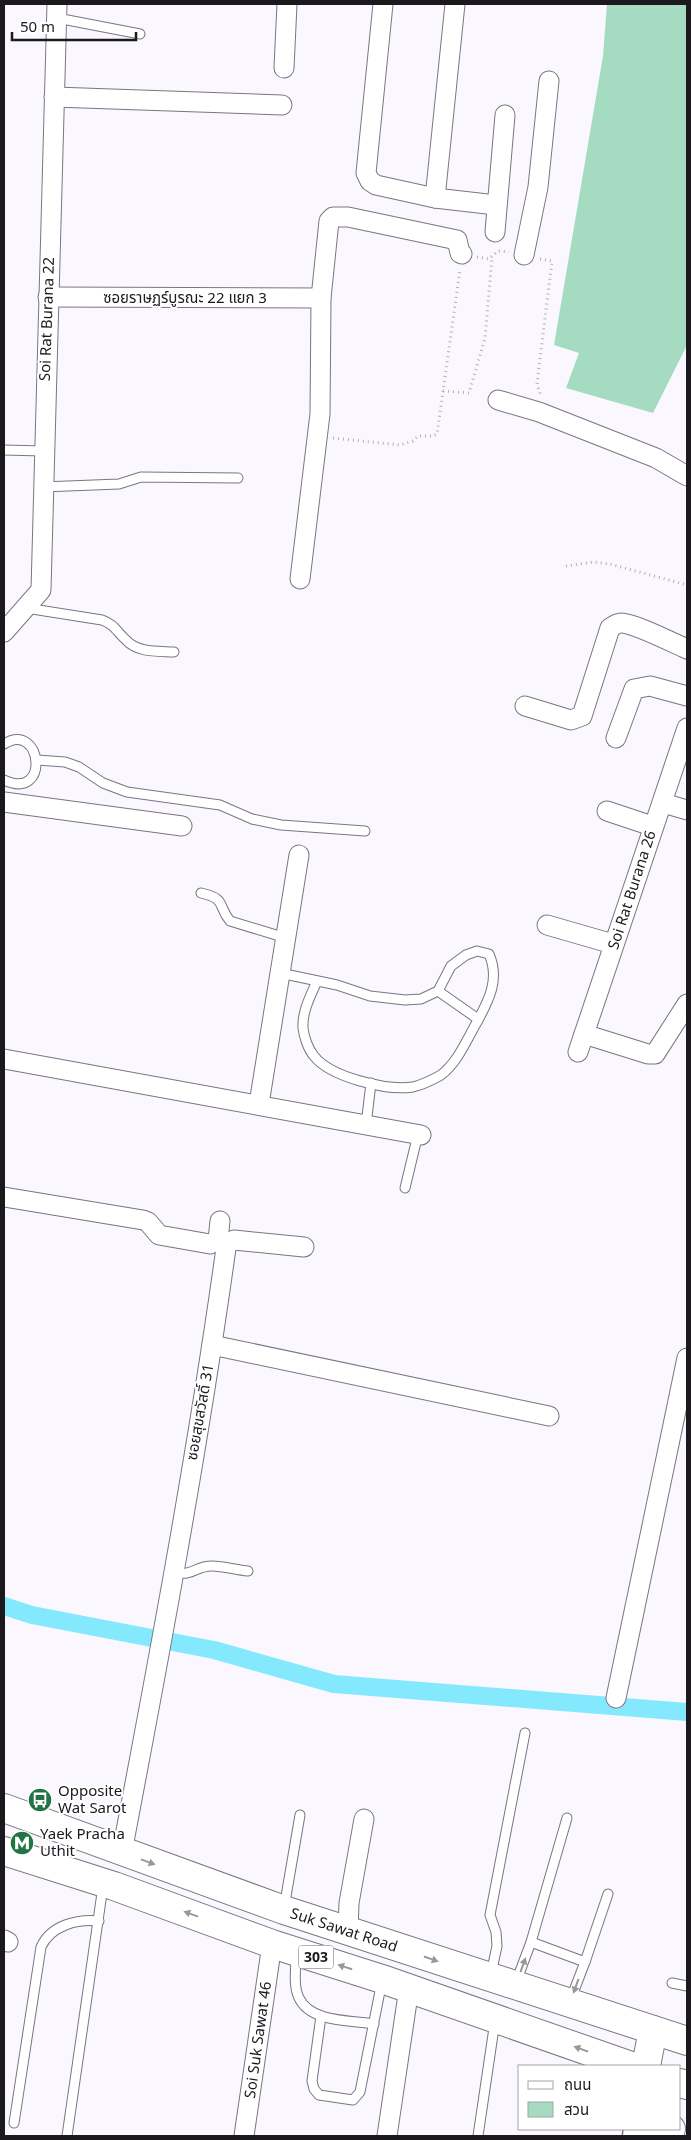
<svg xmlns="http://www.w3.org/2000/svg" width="691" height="2140" font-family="'Noto Sans','Noto Sans Thai',sans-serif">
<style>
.green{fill:#a4dbc1}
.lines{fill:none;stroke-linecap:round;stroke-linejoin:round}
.canal{stroke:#85e9fe;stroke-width:18}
.lane-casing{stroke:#7a7581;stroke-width:11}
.street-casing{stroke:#7a7581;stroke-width:21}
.secondary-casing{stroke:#7a7581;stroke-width:29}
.primary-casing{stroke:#7a7581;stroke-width:30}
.highway-casing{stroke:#7a7581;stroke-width:30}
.path{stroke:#b2b0b6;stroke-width:3;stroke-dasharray:1 4;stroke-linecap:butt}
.lane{stroke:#fff;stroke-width:9}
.street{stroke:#fff;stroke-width:19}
.secondary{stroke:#fff;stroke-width:26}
.primary{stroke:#fff;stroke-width:28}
.highway{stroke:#fff;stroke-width:28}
.oneway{fill:#989899}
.labels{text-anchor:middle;stroke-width:4;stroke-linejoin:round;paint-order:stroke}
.shield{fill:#fff;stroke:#5f5e61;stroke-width:1}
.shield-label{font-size:14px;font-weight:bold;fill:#1b191d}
.street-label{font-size:15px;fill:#1b191d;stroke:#fff}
.poi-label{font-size:15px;fill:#1b191d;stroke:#fff;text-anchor:start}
</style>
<rect width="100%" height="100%" fill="#faf7ff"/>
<polygon class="green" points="607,4 687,4 687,345 653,413 566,388 579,353 554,345 603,56"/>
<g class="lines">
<polyline class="canal" points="4,1606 32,1615 214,1650 334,1684 687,1712"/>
<g class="lane-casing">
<g id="lane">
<polyline points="57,18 140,34"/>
<polyline points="4,450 43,451"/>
<polyline points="42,487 119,484 141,477 238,478"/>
<path d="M26,608L102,620C114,624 117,632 126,640C138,653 157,651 174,652"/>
<path d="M4,744C42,720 51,802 4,780"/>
<polyline points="37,760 65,762 79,767 103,783 127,792 220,805 252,819 281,825 365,831"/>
<path d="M201,893C227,899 217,905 230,921L286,938"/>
<path d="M280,973L337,985L370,996L405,1000L421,999L438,991L451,966L466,955L477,951L489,954C500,979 489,1000 477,1022C467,1039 458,1062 441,1075C434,1079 421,1085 413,1087C387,1091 330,1077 314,1056C308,1049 304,1037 303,1028C302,1011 311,995 317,981"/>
<polyline points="438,991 478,1019"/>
<polyline points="366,1125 371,1083"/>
<polyline points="405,1188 418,1134"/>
<path d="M173,1572C194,1577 194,1566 212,1566C224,1566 236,1570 248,1571"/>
<polyline points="284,1908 300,1815"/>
<polyline points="531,1942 585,1962 570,2001"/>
<path d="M296,1956C296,1969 293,1986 299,1998C311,2023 351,2020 374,2024"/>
<polyline points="585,1962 608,1894"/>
<polyline points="491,1974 497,1946 496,1932 490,1915 525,1733"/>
<polyline points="516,1982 531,1942 567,1818"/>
<polyline points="672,1983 687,1986"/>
<polyline points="321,2016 312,2081 314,2089 319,2095 353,2100 360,2092 382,1981"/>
<path d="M14,2123L41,1947C51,1925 77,1919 99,1921"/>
<polyline points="67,2136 103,1886"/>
<polyline points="478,2136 495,2021"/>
</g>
</g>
<g class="street-casing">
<g id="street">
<polyline points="383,4 366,173 370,181 376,185 435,198 496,205"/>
<polyline points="284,68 287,4"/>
<polyline points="54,97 282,105"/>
<polyline points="435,198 455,4"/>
<polyline points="495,232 505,115"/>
<polyline points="524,255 538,187 549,81"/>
<polyline points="48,297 321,298"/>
<polyline points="498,400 539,412 656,458 687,476"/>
<polyline points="300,579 320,414 321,298 329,221 333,217 348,217 457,240 460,253 462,254"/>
<polyline points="4,632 41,590 57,4"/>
<path d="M525,706L571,720L582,716L610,628C613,626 617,623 621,623C634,623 673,643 687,649"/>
<polyline points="616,738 634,689 650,686 687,696"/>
<polyline points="4,802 182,826"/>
<polyline points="663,803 687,810"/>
<polyline points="607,811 652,826"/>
<polyline points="547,925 613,944"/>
<polyline points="584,1034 648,1054 655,1054 687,1004"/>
<polyline points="578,1052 687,728"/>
<polyline points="4,1059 421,1135"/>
<polyline points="259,1104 299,855"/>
<polyline points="4,1197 143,1220 148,1222 159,1235 210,1244 218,1240 220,1221"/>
<polyline points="212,1345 549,1416"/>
<polyline points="616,1698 687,1358"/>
<path d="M122,1852C160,1652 198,1450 226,1248L229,1242L234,1240L304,1247"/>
<polyline points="348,1930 349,1903 364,1819"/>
<polyline points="4,1940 8,1942"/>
<polyline points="244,2136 272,1944"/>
<polyline points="387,2136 409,1988"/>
</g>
</g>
<g class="secondary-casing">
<polyline id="secondary" points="636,2136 637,2129"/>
</g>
<g class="primary-casing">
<g id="primary">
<polyline points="4,1808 284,1910 687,2041"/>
<polyline points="4,1851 114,1886 272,1944 382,1979 631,2066"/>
<polyline points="646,2066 653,2030"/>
<polyline points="680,2083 687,2085"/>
</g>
</g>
<g class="highway-casing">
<polyline id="highway" points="657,2136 671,2129"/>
</g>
<g class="path">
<polyline points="477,257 489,259 498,251 509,252"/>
<polyline points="540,259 552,261 537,384 541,396"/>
<polyline points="443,391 469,393 485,338 492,258"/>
<polyline points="333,438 400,445 413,441 418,436 433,436 437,434 460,270"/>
<polyline points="566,566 594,562 610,564 687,585"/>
</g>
<use href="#lane" class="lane"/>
<use href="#street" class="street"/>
<use href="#secondary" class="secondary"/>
<use href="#primary" class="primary"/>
<use href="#highway" class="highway"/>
</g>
<defs><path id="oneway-solid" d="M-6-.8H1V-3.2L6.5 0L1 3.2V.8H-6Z" transform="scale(1.25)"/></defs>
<g class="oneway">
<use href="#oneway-solid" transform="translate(148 1862) rotate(20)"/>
<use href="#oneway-solid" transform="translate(191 1914) rotate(-160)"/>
<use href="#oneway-solid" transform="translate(431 1959) rotate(19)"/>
<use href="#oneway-solid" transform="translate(523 1965) rotate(-70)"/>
<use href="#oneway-solid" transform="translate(345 1967) rotate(-162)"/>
<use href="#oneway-solid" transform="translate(576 1986) rotate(110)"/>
<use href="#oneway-solid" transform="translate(581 2049) rotate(-160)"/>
</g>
<defs>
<g id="bus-disc" transform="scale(1.25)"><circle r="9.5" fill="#227445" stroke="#fff"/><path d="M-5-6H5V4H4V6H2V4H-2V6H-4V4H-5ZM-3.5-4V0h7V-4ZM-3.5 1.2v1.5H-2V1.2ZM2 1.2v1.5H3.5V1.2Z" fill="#fff"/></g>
<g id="metro-disc" transform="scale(1.25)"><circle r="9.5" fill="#227445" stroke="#fff"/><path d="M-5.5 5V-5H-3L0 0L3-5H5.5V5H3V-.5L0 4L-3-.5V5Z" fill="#fff"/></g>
</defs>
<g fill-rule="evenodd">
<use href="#bus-disc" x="40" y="1800"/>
<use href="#metro-disc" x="22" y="1843"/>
</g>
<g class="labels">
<rect class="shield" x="298.5" y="1945.5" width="35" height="23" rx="4"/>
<g class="shield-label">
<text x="316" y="1962">303</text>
</g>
<g class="street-label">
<text x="185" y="303">ซอยราษฏร์บูรณะ 22 แยก 3</text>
<text transform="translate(47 319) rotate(-88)" y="5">Soi Rat Burana 22</text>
<text transform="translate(632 890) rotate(-72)" y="5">Soi Rat Burana 26</text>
<text transform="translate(200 1412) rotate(-80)" y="5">ซอยสุขสวัสดิ์ 31</text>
<text transform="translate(344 1930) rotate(18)" y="5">Suk Sawat Road</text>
<text transform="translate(258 2040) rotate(-82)" y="5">Soi Suk Sawat 46</text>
</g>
<g class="poi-label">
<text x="58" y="1796">Opposite<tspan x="58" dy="17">Wat Sarot</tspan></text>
<text x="40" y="1839">Yaek Pracha<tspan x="40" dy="17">Uthit</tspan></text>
</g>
</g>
<rect width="691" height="2140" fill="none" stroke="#1b191d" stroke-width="10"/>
<rect x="518" y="2065" width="162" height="65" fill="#ffffff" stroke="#a4a3a5"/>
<rect x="528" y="2081" width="25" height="8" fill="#ffffff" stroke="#a4a3a5"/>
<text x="564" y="2090" font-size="15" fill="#1b191d">ถนน</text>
<rect x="528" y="2102" width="25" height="15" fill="#a4dbc1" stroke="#a4a3a5"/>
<text x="564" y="2115" font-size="15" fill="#1b191d">สวน</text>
<path d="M12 32v8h124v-8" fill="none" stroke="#1b191d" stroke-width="2.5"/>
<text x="20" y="32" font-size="15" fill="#1b191d" stroke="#ffffff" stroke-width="4" paint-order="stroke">50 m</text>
</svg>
